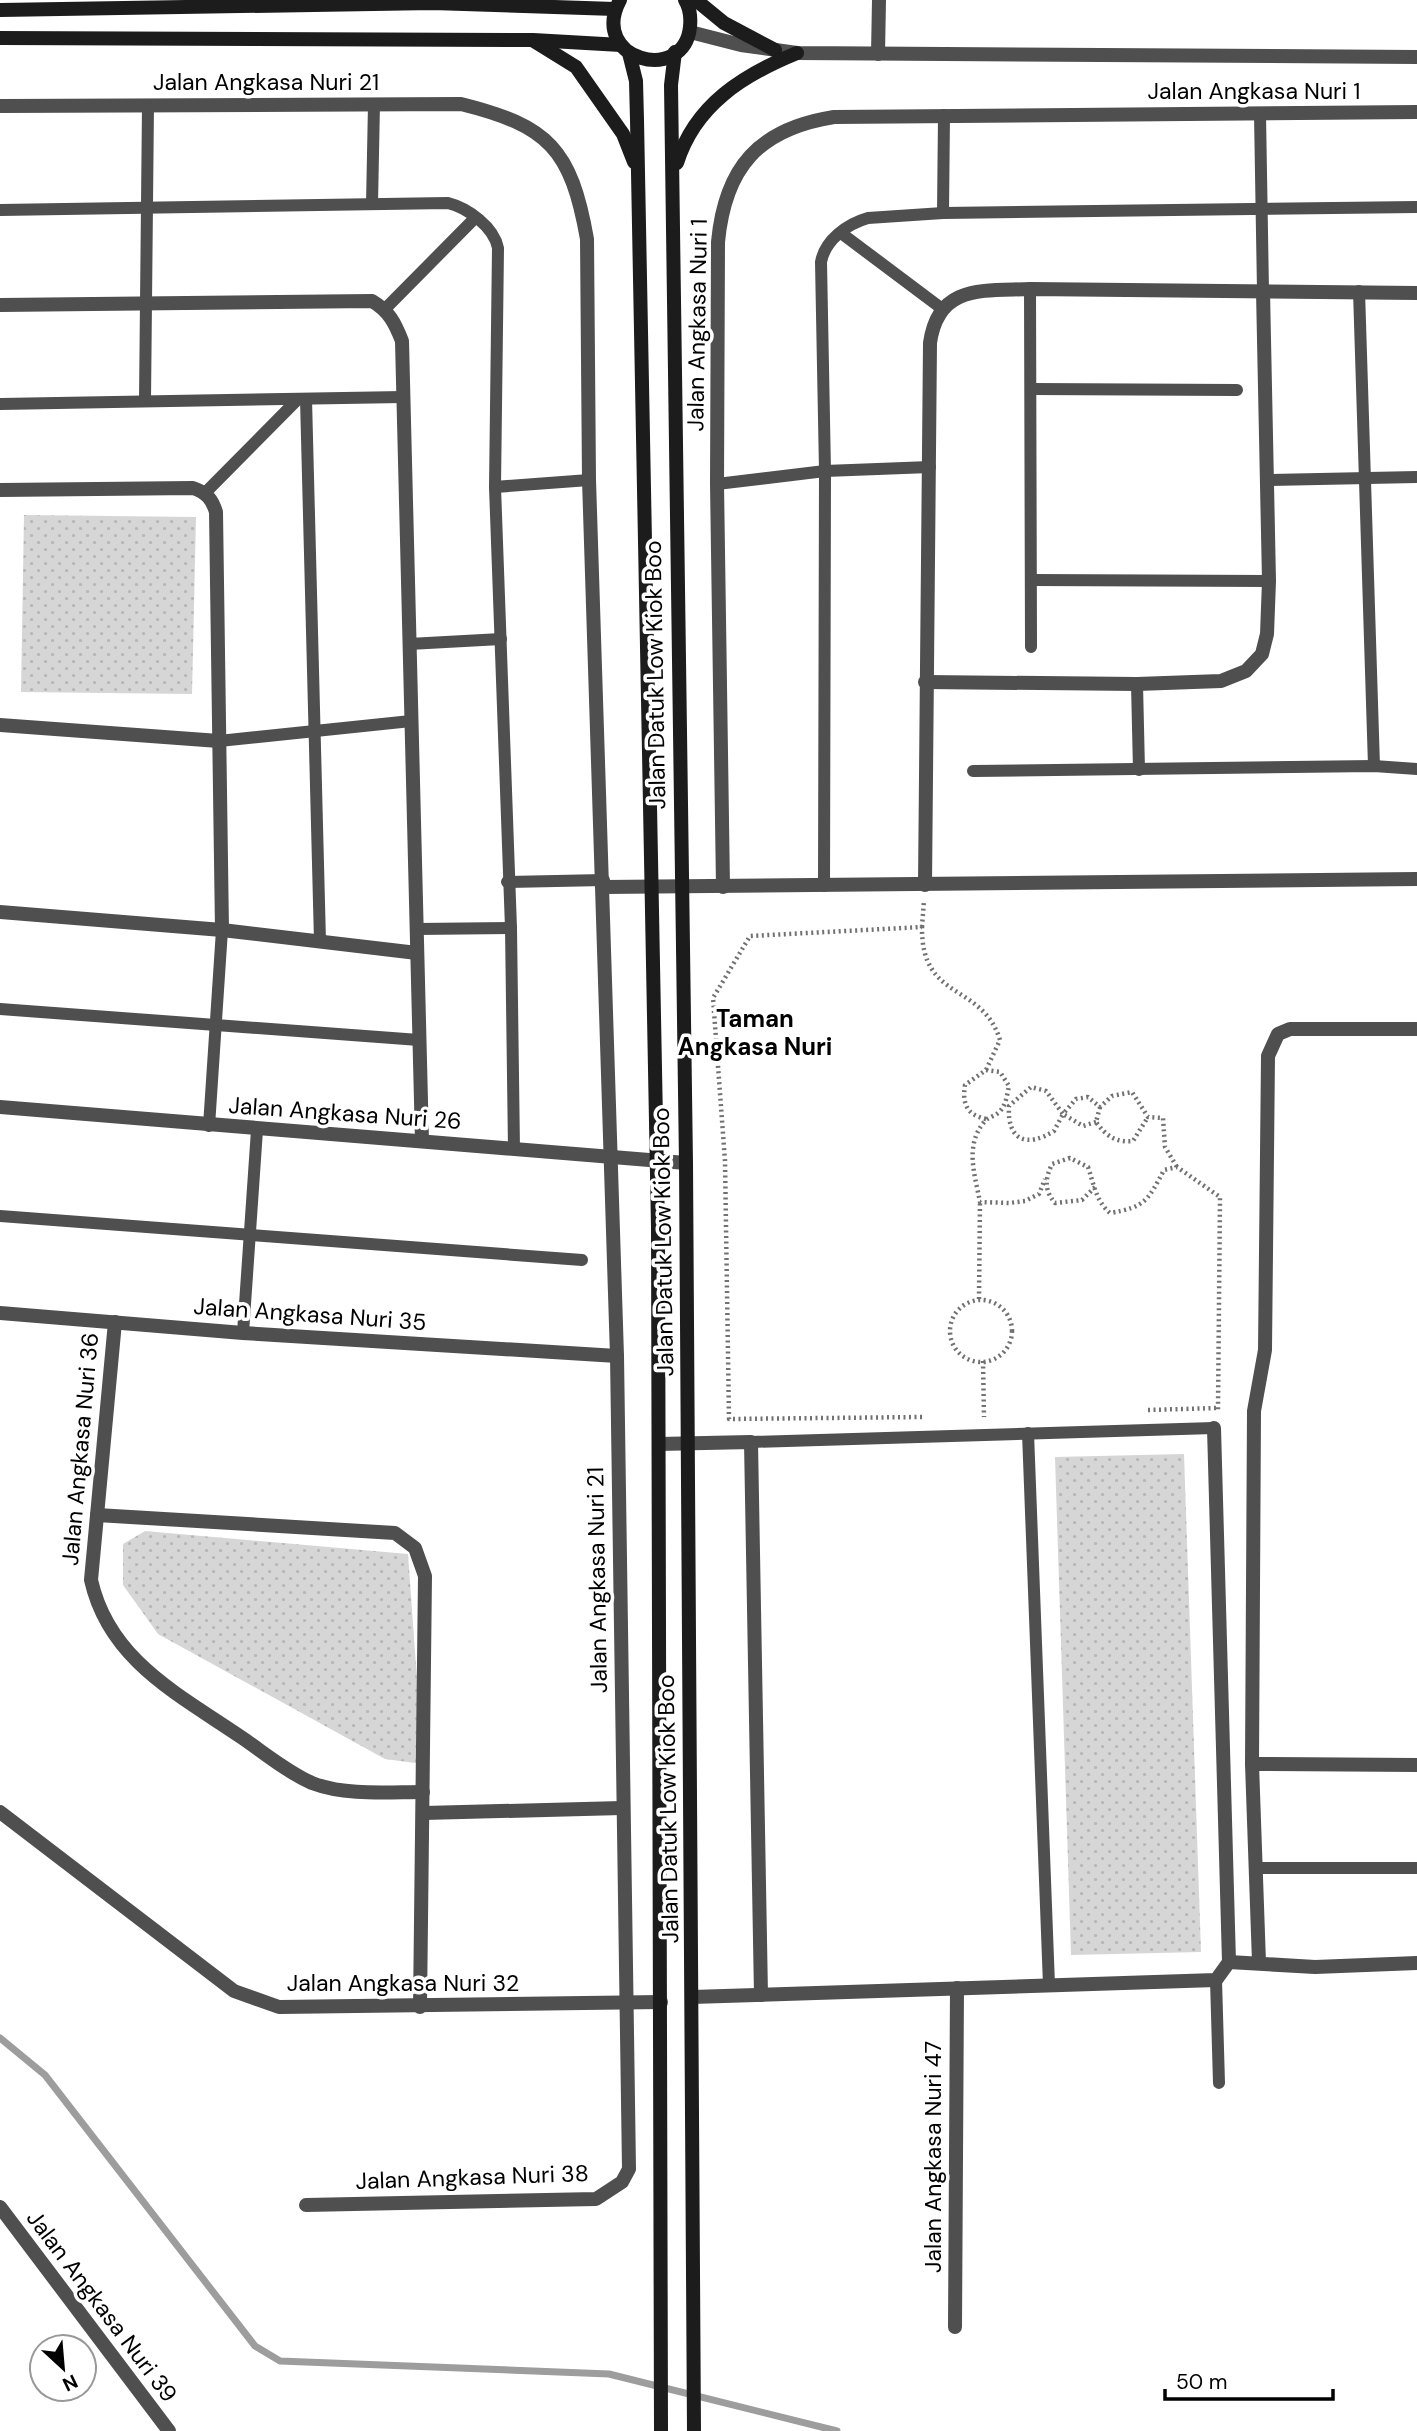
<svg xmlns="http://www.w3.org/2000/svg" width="1417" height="2431" font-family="'DM Sans',sans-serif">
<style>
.grass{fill:url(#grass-dots)}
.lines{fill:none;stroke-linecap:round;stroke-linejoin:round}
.stream{stroke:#9d9d9d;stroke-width:7}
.path{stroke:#717171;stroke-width:4.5;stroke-dasharray:2 3.5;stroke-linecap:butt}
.service{stroke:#4f4f4f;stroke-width:12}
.minor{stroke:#4f4f4f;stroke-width:14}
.tertiary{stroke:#4f4f4f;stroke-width:14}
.secondary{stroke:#1c1c1c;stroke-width:14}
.labels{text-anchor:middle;stroke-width:7;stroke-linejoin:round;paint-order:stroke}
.street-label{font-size:23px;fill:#000;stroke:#fff}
.neighbourhood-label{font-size:24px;font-weight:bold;fill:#000;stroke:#fff}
</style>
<defs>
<pattern id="grass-dots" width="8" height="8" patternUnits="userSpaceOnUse" patternTransform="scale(1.75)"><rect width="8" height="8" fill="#d6d6d6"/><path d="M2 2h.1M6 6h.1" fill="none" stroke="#b6b6b6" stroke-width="1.8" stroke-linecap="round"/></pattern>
</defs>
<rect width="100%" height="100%" fill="#fff"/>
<g class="grass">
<polygon points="24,515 196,517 192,694 21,692"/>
<polygon points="1184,1454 1201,1952 1071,1955 1055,1457"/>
<polygon points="145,1531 408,1554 423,1764 385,1759 158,1634 123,1585 123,1544"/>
</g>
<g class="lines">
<polyline class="stream" points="0,2038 45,2075 255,2346 280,2361 609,2374 837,2431"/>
<g class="path">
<polyline points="922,927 924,900"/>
<path d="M1100,1107L1096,1122C1106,1136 1116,1143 1133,1141L1148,1117"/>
<path d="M986,1119C967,1115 962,1104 965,1085L986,1070L1000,1072L1009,1086C1007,1095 1006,1106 999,1112C995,1116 989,1117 985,1121C964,1145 975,1175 980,1202L1009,1203L1025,1201L1039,1194L1045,1179"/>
<path d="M1096,1122L1083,1126L1063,1114L1054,1131C1027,1148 1007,1141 1009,1106L1031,1087L1046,1091L1063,1114L1076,1099L1088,1097L1100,1107L1112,1096L1132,1092L1148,1117L1163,1118L1165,1147L1177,1167"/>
<path d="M1095,1187L1082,1200L1055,1203C1044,1190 1045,1179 1052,1164L1070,1158L1088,1167C1094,1185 1096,1201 1110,1213C1146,1207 1148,1200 1164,1170L1177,1167L1220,1197L1218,1410"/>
<polyline points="979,1299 980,1202"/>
<circle cx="981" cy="1331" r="31"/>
<polyline points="983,1361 984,1417"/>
<polyline points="1148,1410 1218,1408"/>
<path d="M922,1417L729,1419L725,1161L713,998L750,936L922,927C921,1002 982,982 1000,1040L986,1070"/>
</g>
<g class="service">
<polyline points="1260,114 1263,291"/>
<polyline points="372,204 374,104"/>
<path d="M0,210L448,203C468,208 494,227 498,248L495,487L511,928L514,1149"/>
<polyline points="943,213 944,115"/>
<polyline points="841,233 941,308"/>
<polyline points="1030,289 1031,647"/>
<polyline points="1359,291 1374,766"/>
<polyline points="385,309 475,218"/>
<polyline points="1031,389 1237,390"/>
<polyline points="306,399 320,941"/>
<polyline points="145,401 148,105"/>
<polyline points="0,404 403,397"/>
<polyline points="1266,480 1417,477"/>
<polyline points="717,484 825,471 930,467"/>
<polyline points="495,487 589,480"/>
<polyline points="205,493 298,399"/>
<polyline points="1031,580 1269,581"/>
<polyline points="409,644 501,639"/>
<polyline points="1137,684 1139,770"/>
<polyline points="219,741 411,721"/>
<polyline points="973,771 1374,766 1417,769"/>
<polyline points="507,882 604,880"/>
<path d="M824,886L825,471L821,262C825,240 847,224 868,218L943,213L1417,207"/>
<polyline points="416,929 511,928"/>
<polyline points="0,1009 419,1040"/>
<polyline points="209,1126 222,930"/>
<polyline points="0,1216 582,1260"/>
<polyline points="243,1333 257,1130"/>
<polyline points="1028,1433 1049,1985"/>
<polyline points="751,1442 1214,1428"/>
<polyline points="1256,1868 1417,1868"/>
<polyline points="1216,1980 1219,2083"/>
</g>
<g class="minor">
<polyline points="690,32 741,45 797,53 1417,57"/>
<polyline points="878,54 879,0"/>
<path d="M0,106L461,104C549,126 571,149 587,239L589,480L617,1356L629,2169L622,2182L596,2199L306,2205"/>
<path d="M0,305L372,301C389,311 395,323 402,341L422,1141"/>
<path d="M0,490L193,488C207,493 212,499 216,512L222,930"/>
<polyline points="925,682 1137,684 1221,681 1246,671 1262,654 1267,634 1269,581 1263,291"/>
<polyline points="0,725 219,741"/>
<path d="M925,885L930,343C938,284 983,291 1030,289L1417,293"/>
<polyline points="604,887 1417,879"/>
<path d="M723,887L717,484L718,242C725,168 758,129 834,117L1417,112"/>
<polyline points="0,912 222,930 417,953"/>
<polyline points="0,1107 686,1163"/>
<polyline points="0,1313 243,1333 617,1356"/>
<path d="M115,1322L91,1580C109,1660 178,1694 241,1737C263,1752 287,1772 312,1783C346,1796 388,1792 423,1792"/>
<polyline points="659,1444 751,1442 761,1995"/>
<polyline points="97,1515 395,1533 415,1548 425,1576 420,2007"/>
<polyline points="1252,1764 1417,1765"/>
<polyline points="424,1813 622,1808"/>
<polyline points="1229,1962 1315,1967 1417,1963"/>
<polyline points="1259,1962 1252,1764 1254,1411 1265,1350 1268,1056 1278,1034 1290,1029 1417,1029"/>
<polyline points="692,1997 1216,1980 1229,1962 1214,1428"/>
<polyline points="0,2207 169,2431"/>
<polyline points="955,2327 957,1988"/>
</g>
<polyline class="tertiary" points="0,1812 234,1991 279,2007 661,2002"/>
<g class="secondary">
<path d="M620,0C588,60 684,85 690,27C691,17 690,8 685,0"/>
<polyline points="696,0 724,23 775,50"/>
<polyline points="0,10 433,3 615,9"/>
<polyline points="0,38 533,40 621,45"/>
<polyline points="534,41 576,67 623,134 634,162"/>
<polyline points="675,52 671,85 686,1163 694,2431"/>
<polyline points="629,53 636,81 637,120 658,1227 661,2431"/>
<path d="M677,163C695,105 743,75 797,53"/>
</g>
</g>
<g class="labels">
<g class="street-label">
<text x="266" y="90">Jalan Angkasa Nuri 21</text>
<text x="1254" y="99">Jalan Angkasa Nuri 1</text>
<text transform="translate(697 325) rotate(-89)" y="8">Jalan Angkasa Nuri 1</text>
<text transform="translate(655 675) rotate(-91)" y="8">Jalan Datuk Low Kiok Boo</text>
<text transform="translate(345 1113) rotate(4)" y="8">Jalan Angkasa Nuri 26</text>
<text transform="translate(663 1242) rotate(-91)" y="8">Jalan Datuk Low Kiok Boo</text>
<text transform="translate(310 1314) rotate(4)" y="8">Jalan Angkasa Nuri 35</text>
<text transform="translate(80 1449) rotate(-85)" y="8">Jalan Angkasa Nuri 36</text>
<text transform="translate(597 1580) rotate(-91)" y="8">Jalan Angkasa Nuri 21</text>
<text transform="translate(668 1809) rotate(-91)" y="8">Jalan Datuk Low Kiok Boo</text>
<text x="403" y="1991">Jalan Angkasa Nuri 32</text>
<text transform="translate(933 2157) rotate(-90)" y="8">Jalan Angkasa Nuri 47</text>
<text transform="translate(472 2177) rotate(-2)" y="8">Jalan Angkasa Nuri 38</text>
<text transform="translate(102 2306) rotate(53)" y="8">Jalan Angkasa Nuri 39</text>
</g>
<g class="neighbourhood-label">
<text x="755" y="1027">Taman<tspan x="755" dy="28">Angkasa Nuri</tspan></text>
</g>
</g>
<g transform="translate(63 2368) rotate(154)"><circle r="33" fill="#ffffff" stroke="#999999" stroke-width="2"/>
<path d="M0-5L12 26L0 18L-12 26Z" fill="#000000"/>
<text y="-10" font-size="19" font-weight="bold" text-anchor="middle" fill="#000000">N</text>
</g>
<path d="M1165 2389v10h168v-10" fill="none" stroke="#000000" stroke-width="3.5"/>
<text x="1176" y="2389" font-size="21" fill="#000000" stroke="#ffffff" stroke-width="5" paint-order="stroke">50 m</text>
</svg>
